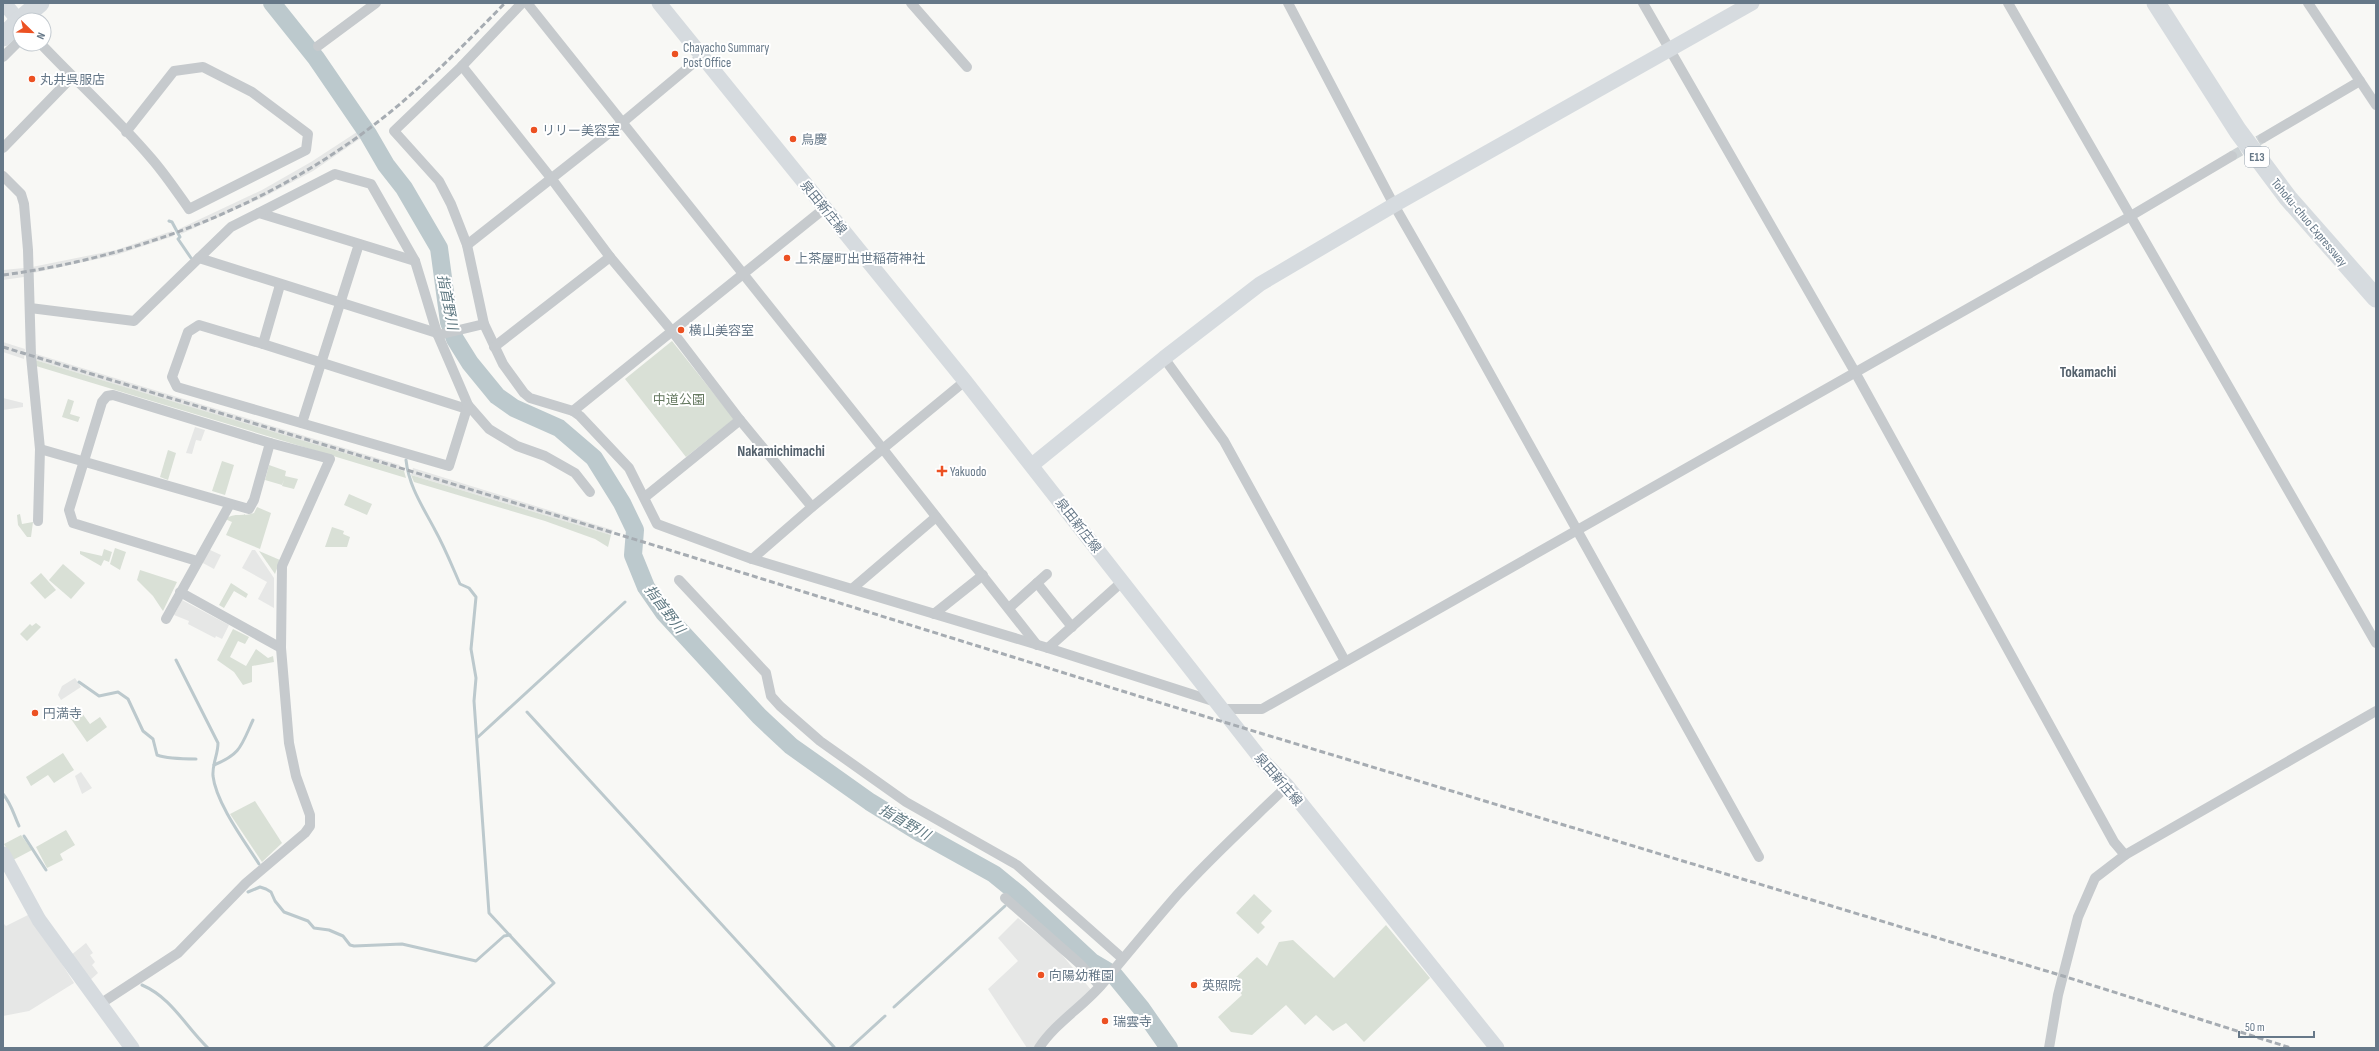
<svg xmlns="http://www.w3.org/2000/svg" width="2379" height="1051" font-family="'Sofia Sans Condensed','Noto Sans JP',sans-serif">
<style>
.built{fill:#e6e7e6}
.green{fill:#d9e0d6}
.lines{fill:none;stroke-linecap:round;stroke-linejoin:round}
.stream{stroke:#bcc9cd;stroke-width:3}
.river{stroke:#bcc9cd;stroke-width:18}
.street-tunnel{stroke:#ccd2d4;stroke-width:10;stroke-dasharray:10 5;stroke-linecap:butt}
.street{stroke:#c6cacd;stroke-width:10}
.secondary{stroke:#d6dbdf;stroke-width:15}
.highway{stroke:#d6dbdf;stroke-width:19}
.rail{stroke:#a6acb2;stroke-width:3;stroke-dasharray:6 3;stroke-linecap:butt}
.poi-dot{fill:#ec5122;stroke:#fff;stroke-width:1.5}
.labels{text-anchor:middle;stroke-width:4;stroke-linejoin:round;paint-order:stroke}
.shield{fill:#fff;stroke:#94a0ac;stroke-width:1}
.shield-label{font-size:12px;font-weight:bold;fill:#667888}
.poi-label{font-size:13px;fill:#667888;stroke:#fff;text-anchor:start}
.street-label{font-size:13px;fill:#667888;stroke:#fff}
.park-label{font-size:13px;fill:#667961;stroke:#fff}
.water-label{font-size:14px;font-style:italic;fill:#617a83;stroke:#fff}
.quarter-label{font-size:15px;font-weight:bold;fill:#54616c;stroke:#fff}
</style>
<rect width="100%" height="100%" fill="#f8f8f5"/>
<g class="built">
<polygon points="357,132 361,138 313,171 264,197 181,234 179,229 262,190 311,162"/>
<polygon points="172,231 174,236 116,255 33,273 32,267 116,250"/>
<polygon points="24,268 24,277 3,280 3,270"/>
<polygon points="3,342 25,349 24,359 3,352"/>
<polygon points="36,354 400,465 399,470 35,360"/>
<polygon points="3,398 23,403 23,407 3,410"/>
<polygon points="195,427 205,430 201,441 196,440 192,454 186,453"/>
<polygon points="413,468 613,530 611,535 411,475"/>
<polygon points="208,549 221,555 214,569 201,562"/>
<polygon points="252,550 255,550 274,578 274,608 258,599 267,582 242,568"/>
<polygon points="182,600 229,625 222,639 216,636 215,638 188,624 189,621 174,615"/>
<polygon points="75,678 81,687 61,700 58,695 62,686"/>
<polygon points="81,772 92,788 82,794 75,776"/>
<polygon points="30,914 74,983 29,1011 3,1016 3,923 6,926"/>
<polygon points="1018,918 1058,950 1092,991 1036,1048 1027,1048 988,989 1018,961 998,938"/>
<polygon points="86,943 93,953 90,955 95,962 92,965 98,973 89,981 70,956"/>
</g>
<g class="green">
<polygon points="672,341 734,419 686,457 625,379"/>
<polygon points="35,360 404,471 406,478 36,366"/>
<polygon points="68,399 74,401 70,414 80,417 78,422 62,417"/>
<polygon points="168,450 176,453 168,480 160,477"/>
<polygon points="222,461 234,465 225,495 212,491"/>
<polygon points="269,465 286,471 285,476 298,479 294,489 282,486 284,480 282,485 265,480"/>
<polygon points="411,475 611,535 608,547 595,539 545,521 414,482"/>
<polygon points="349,494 372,504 367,515 344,505"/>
<path d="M257,507L271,513L260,549L226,535L232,522L225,519C234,512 245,517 254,513Z"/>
<polygon points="20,514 22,524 33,522 31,537 27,537 18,525 17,515"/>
<polygon points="332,527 344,531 343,534 350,537 347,547 325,547"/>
<polygon points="115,548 126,552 120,570 110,564"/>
<polygon points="104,549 112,552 109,562 104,560 101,566 80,554 80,551 102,556"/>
<polygon points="259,551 280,560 275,574"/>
<polygon points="63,564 85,583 71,599 49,580"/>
<polygon points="140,570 177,582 163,611 153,596 137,580"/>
<polygon points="41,573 56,590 45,599 30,583"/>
<polygon points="231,583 248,594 246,598 234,591 224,608 219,605"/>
<polygon points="36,623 41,627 27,641 20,634 30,624 32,626"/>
<polygon points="233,629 249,637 245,644 238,641 230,657 246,666 256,649 268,658 273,656 274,662 252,666 252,682 243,685 234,672 217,660"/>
<polygon points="79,709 90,724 100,717 107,727 87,742 69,716"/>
<polygon points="63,753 74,770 54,783 48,775 31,786 26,777"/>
<polygon points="255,801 282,843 262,862 230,814"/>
<polygon points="66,830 75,845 60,854 63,860 47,868 36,847"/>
<polygon points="21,835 32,850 13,860 4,844"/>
<polygon points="1254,894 1272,911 1261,923 1265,927 1258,934 1236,913"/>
<polygon points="1386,925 1430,978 1364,1042 1346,1023 1333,1031 1316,1015 1305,1025 1286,1005 1252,1035 1231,1032 1218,1017 1242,995 1232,981 1257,957 1267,966 1279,942 1293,940 1334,978"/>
</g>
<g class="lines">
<g class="stream">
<polyline points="169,221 172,222 180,237 178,239 191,258"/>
<path d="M406,460C409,487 423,507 435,530C445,548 452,566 460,584L469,588L476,597L471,649L476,678L474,701L489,913L554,983L484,1048"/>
<path d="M176,660L218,743C218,755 212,764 213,776C216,803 245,842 259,864"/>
<path d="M79,682L99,696L118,692L128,699L143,731L153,739L157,755C168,759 184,759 196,759"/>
<polyline points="527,712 834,1047"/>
<polyline points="478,737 625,602"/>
<path d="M214,765C241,754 241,746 253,720"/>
<path d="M3,794C12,805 13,813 19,826"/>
<polyline points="24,836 46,870"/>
<polyline points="248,892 260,887 266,889 271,892 275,901 284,912 308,921 314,928 329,930 343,936 350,945 354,946 402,944 476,961 504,936 510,935"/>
<path d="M142,985C172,998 185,1026 208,1048"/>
<polyline points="894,1007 1005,906"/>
<polyline points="850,1048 885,1016"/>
</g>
<polyline class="river" points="272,3 316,58 368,134 386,165 404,188 439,248 449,322 455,339 470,363 497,396 514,408 559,428 594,458 622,503 635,530 633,555 646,587 664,613 759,716 791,746 870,802 922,834 994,874 1021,896 1092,962 1114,975 1141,1008 1169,1048"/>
<polyline class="street-tunnel" points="2232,156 2263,138"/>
<g class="street">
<polyline points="522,3 462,66 394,131 439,181 451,204 467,245 484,324 503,364 524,393 530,398 573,411 580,416 629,468 657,524 752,559 1048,648 1216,702"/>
<polyline points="527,3 883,449 1037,645"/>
<polyline points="911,3 967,67"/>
<polyline points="1288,3 1394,205 1460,320 1759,857"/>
<polyline points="1643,3 1855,372 2114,842 2125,855"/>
<polyline points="2008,3 2376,643"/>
<polyline points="2308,3 2376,105"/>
<path d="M41,44C77,82 118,119 151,158C165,174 177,192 189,209L306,150L308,134L252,92L203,67L174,71L126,132"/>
<polyline points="318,46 376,3"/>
<polyline points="3,57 17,43 19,23"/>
<polyline points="462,66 551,178 610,257 672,331 740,420 812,507"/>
<polyline points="2263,138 2360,81"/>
<polyline points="3,148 72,77"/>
<polyline points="3,176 21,194 24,204 28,250 31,356 40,449 38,521"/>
<polyline points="259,213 415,261"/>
<polyline points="467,245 623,122 702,56"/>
<polyline points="199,258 437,333"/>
<polyline points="280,285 263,344 467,409"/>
<polyline points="30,308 134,321 231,227 335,174 371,184 415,261 437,333 468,405 489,429 517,446 545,456 575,473 590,492"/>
<polyline points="438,335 484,324"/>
<polyline points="263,344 199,325 188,332 172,377 177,387 449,466 468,405"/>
<polyline points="494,347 610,257"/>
<polyline points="1164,358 1224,441 1345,661"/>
<polyline points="573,411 825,208"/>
<polyline points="302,423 359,244"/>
<polyline points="40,449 249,509 254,500 270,443"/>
<polyline points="645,497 740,420"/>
<polyline points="752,559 812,507 965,381"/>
<polyline points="679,580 766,673 771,696 780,706 820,741 906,802 1017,865 1122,958"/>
<polyline points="1037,583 1072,627"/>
<polyline points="853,588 936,517"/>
<polyline points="180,592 281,648"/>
<polyline points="1009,608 1047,574"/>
<polyline points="934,614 983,575"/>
<polyline points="166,619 230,504"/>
<polyline points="1048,648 1123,581"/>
<polyline points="1222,709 1262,709 2129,217 2232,156"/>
<polyline points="1005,898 1080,964 1100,986"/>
<polyline points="100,1004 178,953 246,883 305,833 310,826 310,815 296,776 289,743 281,648 282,566 330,459 270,443 113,395 107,396 102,402 69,510 73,523 197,561"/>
<path d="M1039,1048C1055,1023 1084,1006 1103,983C1127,954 1152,924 1177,895C1211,857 1250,822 1287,786"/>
<polyline points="2049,1048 2058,995 2078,917 2095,878 2125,855 2376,711"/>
</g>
<g class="secondary">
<polyline points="4,3 19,21"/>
<polyline points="659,3 965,381 1261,759 1287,786 1497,1048"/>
<polyline points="1032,465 1164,358 1260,284 1394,205 1752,3"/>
<polyline points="3,854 39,920 132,1048"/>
</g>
<g class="highway">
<polyline points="2156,3 2238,131 2288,198 2376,298"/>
<polyline points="20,20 40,3"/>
<polyline points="3,37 20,20"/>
</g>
<g class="rail">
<path d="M3,275C139,257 271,205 379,121C424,86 465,44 505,3"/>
<polyline points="3,347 663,548 1151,700 2063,976 2291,1048"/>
</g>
</g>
<g class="poi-dot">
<circle cx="675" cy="54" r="4"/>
<circle cx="32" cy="79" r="4"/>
<circle cx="534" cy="130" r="4"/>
<circle cx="793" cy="139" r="4"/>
<circle cx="787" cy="258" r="4"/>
<circle cx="681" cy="330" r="4"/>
<path d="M940 465h4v4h4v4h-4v4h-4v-4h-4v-4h4z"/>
<circle cx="35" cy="713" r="4"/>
<circle cx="1041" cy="975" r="4"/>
<circle cx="1194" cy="985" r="4"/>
<circle cx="1105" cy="1021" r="4"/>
</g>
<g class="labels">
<rect class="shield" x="2245" y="147" width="24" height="20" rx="3"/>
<g class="shield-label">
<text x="2257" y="161">E13</text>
</g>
<g class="poi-label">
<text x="683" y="52">Chayacho Summary<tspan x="683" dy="15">Post Office</tspan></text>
<text x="40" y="84">丸井呉服店</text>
<text x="542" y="135">リリー美容室</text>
<text x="801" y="144">鳥慶</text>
<text x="795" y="263">上茶屋町出世稲荷神社</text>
<text x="689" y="335">横山美容室</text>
<text x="950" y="476">Yakuodo</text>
<text x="43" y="718">円満寺</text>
<text x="1049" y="980">向陽幼稚園</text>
<text x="1202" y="990">英照院</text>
<text x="1113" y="1026">瑞雲寺</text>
</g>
<g class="street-label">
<text transform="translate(824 207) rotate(51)" y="5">泉田新庄線</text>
<text transform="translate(2310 222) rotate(50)" y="5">Tohoku-chuo Expressway</text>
<text transform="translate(1079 525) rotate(52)" y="5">泉田新庄線</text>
<text transform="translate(1279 779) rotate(49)" y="5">泉田新庄線</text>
</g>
<g class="park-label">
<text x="679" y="404">中道公園</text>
</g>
<g class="water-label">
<text transform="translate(448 302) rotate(79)" y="5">指首野川</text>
<text transform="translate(665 609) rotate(53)" y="5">指首野川</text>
<text transform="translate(905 822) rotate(30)" y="5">指首野川</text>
</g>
<g class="quarter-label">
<text x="2088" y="377">Tokamachi</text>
<text x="781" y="456">Nakamichimachi</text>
</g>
</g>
<rect width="2379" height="1051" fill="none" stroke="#667888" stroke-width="8"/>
<g transform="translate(32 32) rotate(113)"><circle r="19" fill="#ffffff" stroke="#c2c9cf"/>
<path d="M0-3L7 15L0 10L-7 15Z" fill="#ec5122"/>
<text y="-6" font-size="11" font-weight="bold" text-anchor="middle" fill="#667888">N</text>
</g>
<path d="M2239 1031v6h75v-6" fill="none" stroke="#667888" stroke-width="2"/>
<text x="2245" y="1031" font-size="12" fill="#667888" stroke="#ffffff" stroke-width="3" paint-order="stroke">50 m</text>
</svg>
